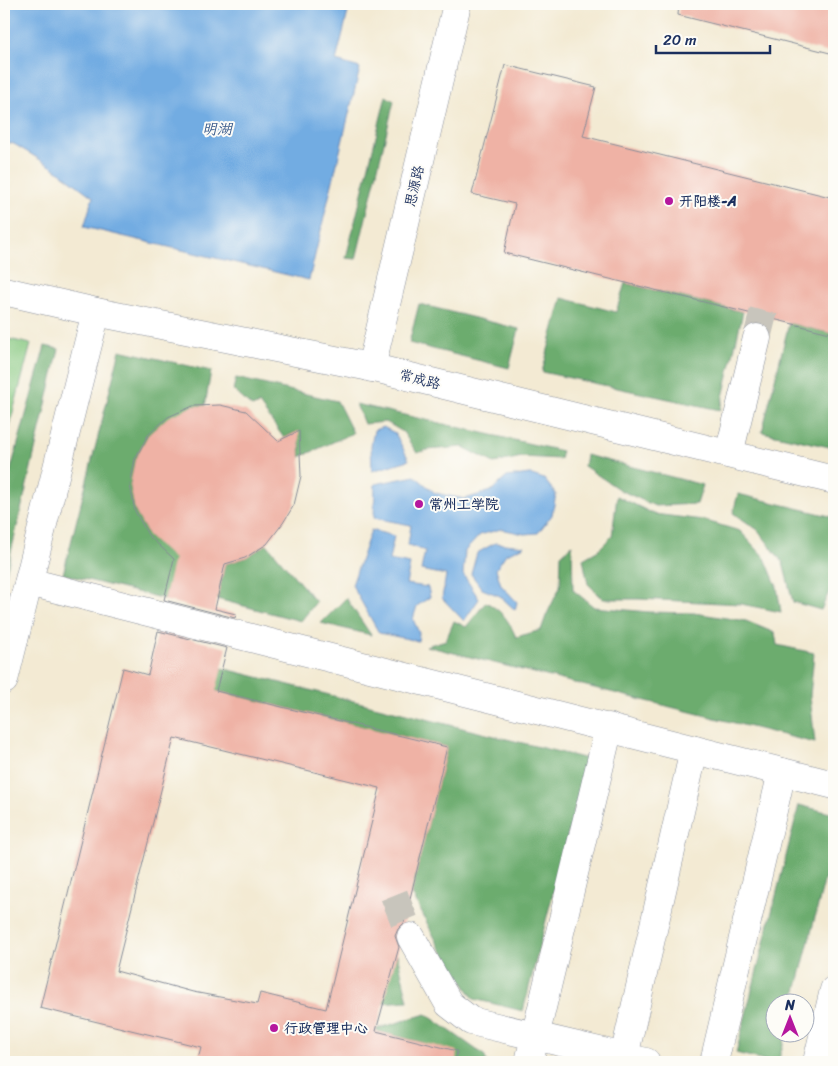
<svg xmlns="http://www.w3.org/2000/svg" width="838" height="1066" font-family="Sriracha,'LXGW WenKai TC',sans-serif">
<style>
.green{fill:#86c880;stroke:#507c6f}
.forest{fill:#6cac6e;stroke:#446e66}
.water{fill:#72ace2;stroke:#466ea0}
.building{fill:#efb2a5;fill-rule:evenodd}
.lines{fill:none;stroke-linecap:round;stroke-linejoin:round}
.minor-tunnel{stroke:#c8c5bc;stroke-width:28;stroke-dasharray:28 14;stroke-linecap:butt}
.minor-casing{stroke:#878c98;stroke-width:29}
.minor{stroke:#fff;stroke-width:28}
.poi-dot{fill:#b5179e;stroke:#fdfcf7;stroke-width:2}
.labels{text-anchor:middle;stroke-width:4;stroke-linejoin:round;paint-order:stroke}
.street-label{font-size:14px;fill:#1b2f5e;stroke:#fdfcf7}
.poi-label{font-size:14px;font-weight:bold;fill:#1b2f5e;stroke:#fdfcf7;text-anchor:start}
.water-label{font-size:15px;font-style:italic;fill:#395b8c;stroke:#fdfcf7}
</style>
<rect width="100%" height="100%" fill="#fdfcf7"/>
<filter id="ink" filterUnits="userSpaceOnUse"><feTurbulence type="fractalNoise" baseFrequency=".02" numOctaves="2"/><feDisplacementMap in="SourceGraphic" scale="10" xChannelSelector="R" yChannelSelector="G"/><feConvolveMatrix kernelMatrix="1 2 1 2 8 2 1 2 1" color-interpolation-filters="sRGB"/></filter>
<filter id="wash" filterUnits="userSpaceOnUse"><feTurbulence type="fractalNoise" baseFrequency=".0096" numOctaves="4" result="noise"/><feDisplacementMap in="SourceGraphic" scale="20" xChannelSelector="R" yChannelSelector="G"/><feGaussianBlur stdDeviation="1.12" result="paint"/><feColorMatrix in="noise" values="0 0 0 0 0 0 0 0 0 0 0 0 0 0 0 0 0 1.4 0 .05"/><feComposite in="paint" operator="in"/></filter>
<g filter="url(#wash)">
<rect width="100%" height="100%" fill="#f3ead3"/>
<polygon class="green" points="4,338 31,344 4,446"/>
<g class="forest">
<polygon points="386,96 394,101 356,259 346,258"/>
<polygon points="625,283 743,312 720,410 542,372 562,298 616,312"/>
<polygon points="419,304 519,329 509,368 409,343"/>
<polygon points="789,323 834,334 834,448 762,432"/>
<polygon points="45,346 59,349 4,582 4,494"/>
<polygon points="120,350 211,371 205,406 193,406 165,420 148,435 135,459 130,485 135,511 148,535 168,553 189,566 165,599 63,574"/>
<polygon points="236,378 337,401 353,433 300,457 300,445 296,432 284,438 259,404 252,407 233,390"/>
<polygon points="356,404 562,451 560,459 522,457 494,463 463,447 427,450 417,453 403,432 386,422 364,424"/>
<polygon points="586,455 703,485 697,504 655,506 620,490 584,466"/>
<polygon points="738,494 834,517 834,581 821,610 793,602 783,563 758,530 733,513"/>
<polygon points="617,496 654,514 703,520 740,531 765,558 777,587 781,612 741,604 639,599 603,599 588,584 583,559 597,551 612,536"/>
<polygon points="267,544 316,602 301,621 217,599 225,564 245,558"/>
<path d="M572,545L573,590L594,607L649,612L694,613L746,621L775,633L777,645L814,653L810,696L815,743L426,646L446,640L454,621L466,627L486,602C503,612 508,619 516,637L541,630L546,616L560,587L561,555Z"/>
<polygon points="346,598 371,635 321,623"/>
<polygon points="205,664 587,759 523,1011 474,999 439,946 411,892 447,747 200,687"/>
<polygon points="799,805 834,814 834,843 793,1003 776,1004 776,1034 786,1034 778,1062 771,1062 736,1053"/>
<polygon points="397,954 408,1001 381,1003"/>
<polygon points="426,1014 484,1055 487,1062 420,1062 424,1043 373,1030"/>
</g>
<g class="water">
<polygon points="4,4 350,4 336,61 360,68 309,280 84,227 93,197 54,168 14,144 4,142"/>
<polygon points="383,427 395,433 409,460 372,471 371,446 374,430"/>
<polygon points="529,474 544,479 556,494 552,515 538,533 524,534 501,529 480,535 465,551 463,574 479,599 464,621 442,598 446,575 421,570 425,551 408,545 411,525 374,518 375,484 415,476 435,493 465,499 491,491 507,477"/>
<polygon points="371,530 394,536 389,560 410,564 406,584 428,587 430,597 417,606 413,619 419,633 418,641 379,633 352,585"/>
<polygon points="495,543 525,546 506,554 496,569 501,585 517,602 515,610 500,596 482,589 471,574 477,553"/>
</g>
<g id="blocks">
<g class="building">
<polygon points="679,4 834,4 834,54 678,15"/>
<polygon points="505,65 596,87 583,136 834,198 834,334 504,253 515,204 472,194"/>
<polygon points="220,405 246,411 278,441 299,431 301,476 294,505 283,523 267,544 245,558 225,564 215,609 236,614 235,618 164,600 174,559 148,535 135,511 130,485 135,459 148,435 168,417 193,406"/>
<path d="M158,631L227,648L216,691L447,747L404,923L398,929L395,936L399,947L376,1031L457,1051L456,1062H197L201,1047L40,1008L123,668L148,675ZM174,738L380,788L326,1009L260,993L257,1004L193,992L116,971Z"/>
</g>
</g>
</g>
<g filter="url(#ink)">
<use href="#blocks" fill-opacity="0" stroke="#878c98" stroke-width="1"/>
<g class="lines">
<g class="minor-tunnel">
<polyline points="757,338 766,302"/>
<polyline points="394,895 411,937"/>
</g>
<g class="minor-casing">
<g id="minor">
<polyline points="4,291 96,312 370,367 834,480"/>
<polyline points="371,368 457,4"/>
<polyline points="729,454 757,338"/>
<polyline points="29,582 834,785"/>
<polyline points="4,680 96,312"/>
<polyline points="411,937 449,1004 471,1021 646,1062"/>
<polyline points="624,1057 694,750"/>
<polyline points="529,1062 609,727"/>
<polyline points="714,1062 782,772"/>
<polyline points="817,1062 834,990"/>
</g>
</g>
<use href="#minor" class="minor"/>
</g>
</g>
<g class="poi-dot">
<circle cx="669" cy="201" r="5"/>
<circle cx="419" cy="504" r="5"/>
<circle cx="274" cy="1028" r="5"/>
</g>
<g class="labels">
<g class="street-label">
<text transform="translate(414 186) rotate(-77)" y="5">思源路</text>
<text transform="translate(420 379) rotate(14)" y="5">常成路</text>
</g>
<g class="poi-label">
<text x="679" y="206">开阳楼-A</text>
<text x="429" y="509">常州工学院</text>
<text x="284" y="1033">行政管理中心</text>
</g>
<g class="water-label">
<text x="217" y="134">明湖</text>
</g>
</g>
<rect width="838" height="1066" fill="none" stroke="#fdfcf7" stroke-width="20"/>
<g transform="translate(790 1018)"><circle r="24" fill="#fdfcf7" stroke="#a3aaba"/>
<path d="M0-4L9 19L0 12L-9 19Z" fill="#b5179e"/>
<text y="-8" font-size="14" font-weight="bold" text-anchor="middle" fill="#1b2f5e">N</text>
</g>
<path d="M656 45v8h114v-8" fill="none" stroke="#1b2f5e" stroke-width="2.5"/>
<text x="663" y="45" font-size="15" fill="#1b2f5e" stroke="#fdfcf7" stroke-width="4" paint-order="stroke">20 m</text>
</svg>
